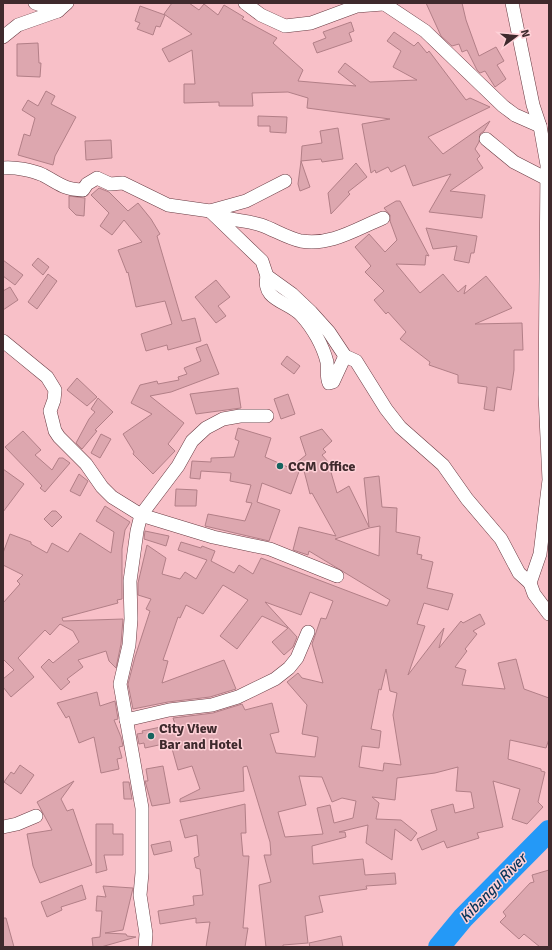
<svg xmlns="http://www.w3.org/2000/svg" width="552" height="950" font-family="Signika,sans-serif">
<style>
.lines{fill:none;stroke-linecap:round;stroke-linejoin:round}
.river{stroke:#2499f7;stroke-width:22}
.building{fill:#dda7af;stroke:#b27f87;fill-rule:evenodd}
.minor-casing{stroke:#693b43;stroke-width:14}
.minor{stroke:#fff;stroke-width:13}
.poi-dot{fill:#16645f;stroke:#fed1d7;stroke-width:1.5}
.labels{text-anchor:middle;stroke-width:3;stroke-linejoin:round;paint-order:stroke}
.poi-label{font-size:14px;font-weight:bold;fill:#3f2a2d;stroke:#fed1d7;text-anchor:start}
.water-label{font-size:15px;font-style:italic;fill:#063358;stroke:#fed1d7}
</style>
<rect width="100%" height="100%" fill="#f8c0c8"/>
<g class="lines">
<polyline class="river" points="439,947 463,918 549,831"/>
</g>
<g class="building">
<polygon points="172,3 189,3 199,10 204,4 218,15 224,5 244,17 242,19 277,38 273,43 303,70 298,81 356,86 338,72 345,63 370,82 417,80 393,67 401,51 387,41 394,32 414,46 418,42 427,53 429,51 466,100 470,98 490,107 428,137 443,154 490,121 484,131 480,134 479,142 475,149 480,156 477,159 483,168 450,191 485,195 482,218 429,212 451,174 413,186 405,165 391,172 388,167 376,173 375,170 371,173 362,124 390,119 307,108 308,98 288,92 252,93 253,106 219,106 219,102 184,103 184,84 195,84 192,50 169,62 162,49 192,34 164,14"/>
<polygon points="426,3 462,3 466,20 479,56 496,47 504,61 497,65 506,79 495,87 485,71 480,73 477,70 467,50 462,52 459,44 452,46 441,36"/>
<polygon points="140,6 165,15 160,27 156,26 153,35 137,29 140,23 135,21"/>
<polygon points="351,22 354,31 349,33 352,41 317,53 313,43 326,38 323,32"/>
<polygon points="38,43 39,63 41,63 40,77 17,76 17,44"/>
<polygon points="46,91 55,96 51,104 76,117 55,156 53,165 18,155 24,134 30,136 35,118 22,110 28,100 38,106"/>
<polygon points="258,116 287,117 286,133 270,132 270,126 258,126"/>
<polygon points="338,128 343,159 322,162 321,159 301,161 302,146 322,143 320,131"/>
<polygon points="111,140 112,158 86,160 85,141"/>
<polygon points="301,161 310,187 300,191 298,184"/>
<polygon points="356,163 367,177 348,192 350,194 331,214 328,193"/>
<polygon points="99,188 109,192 128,211 138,203 151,219 160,234 157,236 182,321 195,318 201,341 168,350 167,345 146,351 141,334 172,324 165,301 136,307 128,272 127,273 118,250 142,242 124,220 112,235 100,226 109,213 91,195"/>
<polygon points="69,196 85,198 84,216 76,215 69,208"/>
<polygon points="396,201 400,201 429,256 426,255 425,265 396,264 420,293 443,274 458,292 466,285 464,294 486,276 512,308 475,324 522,323 523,350 514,350 514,370 511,390 497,387 494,411 484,409 487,387 458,383 458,375 429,365 430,362 400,339 406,332 388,312 386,314 374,300 384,291 365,272 371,266 355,247 369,234 385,252 397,240 390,221 390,215 384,208"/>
<polygon points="426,228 477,236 474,253 471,253 469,263 454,260 457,246 433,249"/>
<polygon points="38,258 49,267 43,275 32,265"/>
<polygon points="3,260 23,275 15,285 3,276"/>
<polygon points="48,274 57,281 37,309 28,302"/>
<polygon points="216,280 230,297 218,306 226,316 216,323 195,297"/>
<polygon points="10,287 18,300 3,310 3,291"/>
<polygon points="207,344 219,374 171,392 150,396 184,423 168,444 175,451 153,474 133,454 134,452 123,434 152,414 131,403 140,385 157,381 158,384 179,380 178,377 187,374 184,368 201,361 196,348"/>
<polygon points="287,356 300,366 294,374 281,364"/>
<polygon points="77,378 97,397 87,406 67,390"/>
<polygon points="238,388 241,408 196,414 190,394"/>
<polygon points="288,394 295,414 281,419 274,399"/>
<polygon points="98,398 113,412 95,430 97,431 82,449 76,443 89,419 95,412 91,409"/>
<path d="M238,428L271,438L265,457L290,468L306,455L300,437L322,429L332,441L323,449L326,452L322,455L328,462L337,493L349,486L369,527L364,478L379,476L382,507L397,508L396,532L420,537L417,554L422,555L421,559L433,562L427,588L453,594L448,610L424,603L417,624L425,626L408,675L444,628L439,648L461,621L463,623L480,614L485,624L473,631L477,634L465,649L467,651L455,667L466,670L462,685L505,689L498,663L516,659L524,689L549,698V739L546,748L510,740L508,759L541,769V771L545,772L538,802L543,807L527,824L512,819L520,789L493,781L503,827L477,833L479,838L447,848L444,841L422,850L417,839L437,830L431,810L453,804L455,813L474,808L471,792L456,791L458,767L435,773L397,778L395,800L372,797L379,803L376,819L401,820L417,833L411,841L395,829L392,860L366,843L368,825L339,832H345L346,837L312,846L313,864L363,859L365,875L395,873L396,884L366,886L367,889L319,896L323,912L305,916L308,943L283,945V947H266L259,885L271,882L264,855H271L270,842L247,766L243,767L244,791L180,802V799L200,789L192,766L178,770L171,745H169L168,743L145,748L144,743L139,744L137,734L143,733L142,731L175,724L173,718L213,713L242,704L245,710L272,703L279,732L270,734L276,753L315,757L318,737L302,734L307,705L287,682L298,673L302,678L323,683L312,644L321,618L326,619L333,601L310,592L301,615L265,602L297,637L293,647L284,655L272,642L288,628L262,616L237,649L220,636L248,600L223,585L203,614L186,605L180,618L178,617L163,660L168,661L162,683L224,660L236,689L210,697L168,702L133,709L128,684L135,657L150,611L146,609L151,599L138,595V583L147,545L166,558L162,574L180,579L185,572L196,579L207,560L178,550L181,542L201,548L202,546L215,551L211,561L234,573L239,565L253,574L261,558L387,606L390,600L309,551L308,555L293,550L299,527L336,536L312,493L310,494L302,463L291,494L262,483L257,502L280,510L269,541L205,526L208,514L245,521L252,503L246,502L251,485L230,481L231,473L201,471L200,479L190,478L192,461L211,462V458L234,457L239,441L235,439ZM380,526L379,556L335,539L369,528ZM386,669L390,691L397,693L393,715L401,765L384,763L383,771L359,767L362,746L379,748L381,731L371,729L379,689L381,690ZM299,776L322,777L332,802L342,798L356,801L353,818L334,823L330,805L317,808L323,834L285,837L278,812L306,805Z"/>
<polygon points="23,431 41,450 35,455 52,470 59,458 63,458 70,463 45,492 40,488 42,486 31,474 5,447"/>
<polygon points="101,434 111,439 100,458 91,453"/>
<polygon points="3,469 24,484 3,512"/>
<polygon points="79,474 88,481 80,496 70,491"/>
<polygon points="176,489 197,490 196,506 175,506"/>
<polygon points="105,506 130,522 125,530 122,549 122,599 117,600 118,603 62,618 63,621 123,619 121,644 116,668 109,661 106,651 78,660 83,667 67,679 70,682 61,690 41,667 49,659 53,663 79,642 73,631 60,624 50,635 45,630 18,658 34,677 11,697 3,687 3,679 14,670 3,659 3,603 20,584 17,581 23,575 3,565 3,553 10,534 31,542 31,544 47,553 52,543 68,552 80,533 111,553 114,532 96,521"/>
<polygon points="52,511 56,511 62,517 52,527 44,519"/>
<polygon points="145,531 169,536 166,546 144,539"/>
<polygon points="97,692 100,706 115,701 118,719 114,720 121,737 123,746 119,747 122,758 117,759 119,769 101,773 94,737 79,743 69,716 66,718 57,703"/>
<polygon points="20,765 34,775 21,794 4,782 11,772 14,774"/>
<polygon points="163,766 170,803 152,806 145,781 148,781 146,769"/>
<polygon points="74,781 61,799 67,811 73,809 92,865 40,883 33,866 27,834 52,830 37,802"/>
<polygon points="123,782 129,782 132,799 124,799"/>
<polygon points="245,804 246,833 241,833 243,856 249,856 243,928 248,928 245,947 206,947 210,922 196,923 196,918 160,924 158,911 194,905 193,896 203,895 200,869 196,868 194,858 199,856 197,835 185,838 180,820"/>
<polygon points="96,824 113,824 113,834 123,834 123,855 104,855 107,870 96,873"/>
<polygon points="170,841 172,851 154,855 151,845"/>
<polygon points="549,870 549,947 540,947 524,934 519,939 500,922 506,916 503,912 530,883 534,882 532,875"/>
<polygon points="82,885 86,899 61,907 62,910 47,917 41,902"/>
<polygon points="103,886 133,888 123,930 105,933 126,934 127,936 136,937 101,947 93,947 92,938 100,937 102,911 96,911 97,896 106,897"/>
<polygon points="3,918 6,918 14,947 3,947"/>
<polygon points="341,936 343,947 310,947 309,943"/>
</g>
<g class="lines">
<g class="minor-casing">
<g id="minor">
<polyline points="35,3 58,11"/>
<polyline points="245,3 261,15 285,26 311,23 357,6 383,4"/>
<polyline points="383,3 425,31 503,106 515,115 540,126"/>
<polyline points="512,3 533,105 540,126 547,165 545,395 549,480 540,554 530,583 534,594 549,614"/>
<polyline points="3,37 18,25 58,11 67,3"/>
<polyline points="486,139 514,162 547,179"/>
<path d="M3,168C15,167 32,170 43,175C60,184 63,189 83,190L87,184L97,178L110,184L123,183L168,205L210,211L246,201L285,181"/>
<polyline points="210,211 262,261 267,276 292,294 311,312 329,332 345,356 356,361 386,409 400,427 443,465 467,499 501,539 519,573 530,583"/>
<path d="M217,215C231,221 246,220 261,225C275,230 287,238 301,241C331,246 356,229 383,218"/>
<path d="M267,276C261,301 289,301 302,316C313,328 323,346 327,362C328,369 326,377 329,383L333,382L345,356"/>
<polyline points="3,341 47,377 55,390 54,400 50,411 55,431 59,437 86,464 102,487 112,497 141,515 213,537 270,549 337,576"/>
<polyline points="126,720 169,710 212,705 238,697 275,679 289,668 297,658 308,632"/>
<polyline points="3,827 17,824 36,816"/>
<polyline points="145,947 146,934 140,895 142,873 142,808 120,684 129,645 131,619 130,581 137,531 141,515 178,466 192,441 206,428 223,419 240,416 267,416"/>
</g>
</g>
<use href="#minor" class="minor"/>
</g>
<g class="poi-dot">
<circle cx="280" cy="466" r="4"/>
<circle cx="151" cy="736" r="4"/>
</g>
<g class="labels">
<g class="poi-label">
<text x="288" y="471">CCM Office</text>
<text x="159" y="733">City View<tspan x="159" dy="16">Bar and Hotel</tspan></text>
</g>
<g class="water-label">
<text transform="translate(493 888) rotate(-46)" y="5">Kibangu River</text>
</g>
</g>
<rect width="552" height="950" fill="none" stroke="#3f2a2d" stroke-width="8"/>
<g transform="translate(516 36) rotate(74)" stroke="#fed1d7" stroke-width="3" paint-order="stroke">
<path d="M0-3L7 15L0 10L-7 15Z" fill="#3f2a2d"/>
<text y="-6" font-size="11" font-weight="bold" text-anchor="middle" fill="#3f2a2d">N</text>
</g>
</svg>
